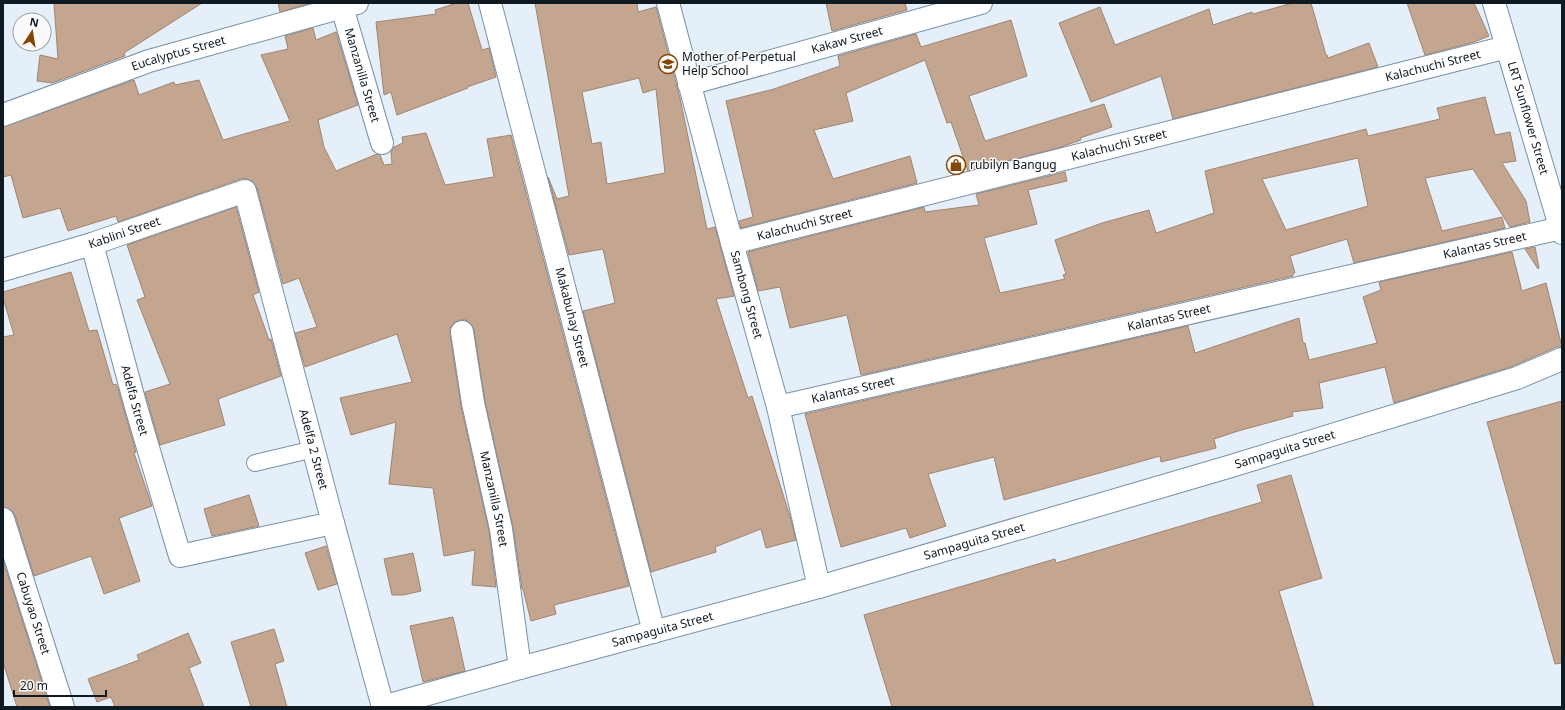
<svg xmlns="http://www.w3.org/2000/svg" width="1565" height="710" font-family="'Noto Sans',sans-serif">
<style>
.building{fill:#c4a690;stroke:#a0846f;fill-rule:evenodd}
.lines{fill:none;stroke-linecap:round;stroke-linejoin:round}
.lane-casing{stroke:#7791a9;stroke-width:18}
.street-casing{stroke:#7791a9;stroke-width:24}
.lane{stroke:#fff;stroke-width:16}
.street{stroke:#fff;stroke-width:22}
.labels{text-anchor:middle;stroke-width:3;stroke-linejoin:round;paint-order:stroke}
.street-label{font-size:12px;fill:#0f1922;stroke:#fafafa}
.poi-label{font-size:12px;fill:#0f1922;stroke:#fafafa;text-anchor:start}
</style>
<rect width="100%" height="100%" fill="#e4eff9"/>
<g class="building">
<polygon points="54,3 202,3 124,53 125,56 52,83 37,81 40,55 58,59"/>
<polygon points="278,3 308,3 308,4 280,12"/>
<polygon points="457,3 468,3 482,50 489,48 496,77 467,87 468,88 397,115 391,92 384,95 376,22 436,14 435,10"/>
<path d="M535,3H637L638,12L656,7L680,98L707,229L715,227L734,296L716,299L748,398L752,396L792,523L796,540L766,548L761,529L715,547L716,552L651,572L583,311L615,303L603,249L569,255L548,177L557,199L569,196ZM639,78L643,93L656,89L665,173L607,184L601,142L592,144L582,92Z"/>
<polygon points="826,3 905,3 907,10 832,31"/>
<polygon points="1293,3 1311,3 1326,55 1327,55 1328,58 1369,43 1378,67 1173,119 1161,76 1091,102 1059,23 1100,7 1115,45 1209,9 1213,25 1252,12 1253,14"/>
<polygon points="1407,3 1474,3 1489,36 1474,42 1425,55"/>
<polygon points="1011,20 1027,76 969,96 985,141 1104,104 1112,127 1080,138 1081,140 1058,148 968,171 951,122 947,123 925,60 846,93 853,121 814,130 833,179 910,156 917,183 741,228 739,221 753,217 726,101 774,89 840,66 838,56 916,34 921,47"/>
<polygon points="313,28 316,40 336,32 358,105 318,120 324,147 336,171 377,154 380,155 384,165 392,164 391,152 394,147 403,143 402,137 426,133 445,185 494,177 487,139 511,135 629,586 554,605 556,614 531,621 523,589 522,589 513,527 485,401 474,330 471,324 466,320 460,320 454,323 450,328 450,334 461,406 489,531 496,587 472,585 475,550 444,556 433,488 389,484 396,422 351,435 340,398 412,382 397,334 305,367 295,333 317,327 299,278 283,284 257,188 253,182 247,179 241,179 118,222 116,216 68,231 60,208 23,218 11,175 3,177 3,127 134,80 139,95 174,82 175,85 199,80 223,140 290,121 261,55 288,49 285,36"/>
<path d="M1485,97L1495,135L1510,132L1516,161L1502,163L1526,201L1530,222L1510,227L1473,169L1425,178L1442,231L1502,217L1505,228L1354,263L1347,239L1290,256L1295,273H1293V276L861,375L847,315L790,328L780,287L758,291L748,252L924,207L925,212L979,205L976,194L1065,172L1067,181L1028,190L1037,224L984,238L1000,293L1065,279L1063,275L1066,274L1055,240L1102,223L1149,210L1156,233L1214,213L1205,171L1366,129L1368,136L1440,119L1437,108ZM1358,158L1368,206L1286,230L1262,179Z"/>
<polygon points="236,207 259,292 253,295 269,340 271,339 281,376 218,399 225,425 160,445 145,392 170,384 137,300 145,297 127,245"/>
<polygon points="1535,247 1539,268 1538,269 1525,249"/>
<polygon points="1512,252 1522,291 1546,283 1562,347 1557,347 1513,366 1394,403 1385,367 1319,383 1323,408 1292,412 1293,416 1238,431 1214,439 1216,448 1161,462 1160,456 1004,500 994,457 928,474 946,526 910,538 906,528 841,547 805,414 1188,326 1195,353 1299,318 1303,343 1305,343 1309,360 1377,343 1363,297 1381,290 1379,282"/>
<polygon points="71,272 89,331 97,330 113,385 116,384 118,389 136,452 134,453 152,506 119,518 140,581 104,594 91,556 34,576 15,515 11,510 3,507 3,337 14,335 3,298 3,292"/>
<polygon points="1562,401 1562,663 1555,664 1487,422"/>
<polygon points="1291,475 1322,578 1279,591 1314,707 892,707 864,615 1055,559 1056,563 1262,502 1257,485"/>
<polygon points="249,495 259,526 212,536 204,509"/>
<polygon points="326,546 337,584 318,590 305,553"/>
<polygon points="413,553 421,591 403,595 392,595 384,559"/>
<polygon points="3,560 50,707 17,707 3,662"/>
<polygon points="453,617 465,671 423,682 410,626"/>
<polygon points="274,629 284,661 275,664 287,707 251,707 231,642"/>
<polygon points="188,633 201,663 189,668 204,707 115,707 111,697 97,702 88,679 139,660 137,655"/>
</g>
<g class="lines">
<g class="lane-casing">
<polyline id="lane" points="255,463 314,449"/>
</g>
<g class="street-casing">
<g id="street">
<path id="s1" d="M490,3L654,632"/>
<path id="s2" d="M668,3L732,243L778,407L819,587"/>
<path id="s3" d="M1494,3L1562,233"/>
<path id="s4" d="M342,7L382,143"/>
<path id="s5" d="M689,84L981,3"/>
<path id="s6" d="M3,115L149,61L357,3"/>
<path id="s7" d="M732,243L1507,47"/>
<path id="s8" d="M92,244L136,407L180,556L333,523"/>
<path id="s9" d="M3,270L92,244L245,191L333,523L383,707"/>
<path id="s10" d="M462,332L473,403L501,529L520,668"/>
<path id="s11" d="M778,407L1561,228"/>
<path id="s12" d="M3,519L63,707"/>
<path id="s13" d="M382,707L520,668L819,587L1228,467L1517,378L1562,359"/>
</g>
</g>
<use href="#lane" class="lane"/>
<use href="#street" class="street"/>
</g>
<defs>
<g id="school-ring" transform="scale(1)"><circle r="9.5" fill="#fafafa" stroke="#844703" stroke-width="1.5"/><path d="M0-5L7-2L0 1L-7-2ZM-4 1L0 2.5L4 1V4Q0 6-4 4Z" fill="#844703"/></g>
<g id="shop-ring" transform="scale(1)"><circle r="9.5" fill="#fafafa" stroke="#844703" stroke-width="1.5"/><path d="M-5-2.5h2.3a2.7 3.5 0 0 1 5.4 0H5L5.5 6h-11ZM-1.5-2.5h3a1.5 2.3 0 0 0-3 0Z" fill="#844703"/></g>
</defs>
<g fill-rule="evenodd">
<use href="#school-ring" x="668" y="64"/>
<use href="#shop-ring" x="956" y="165"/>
</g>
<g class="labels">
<g class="street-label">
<text dy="4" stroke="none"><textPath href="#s5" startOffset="164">Kakaw Street</textPath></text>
<text dy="4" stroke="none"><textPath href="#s6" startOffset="186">Eucalyptus Street</textPath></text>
<text dy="4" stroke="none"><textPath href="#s7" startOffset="723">Kalachuchi Street</textPath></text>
<text dy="4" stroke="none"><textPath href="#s4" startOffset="71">Manzanilla Street</textPath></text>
<text dy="4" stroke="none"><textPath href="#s3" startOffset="120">LRT Sunflower Street</textPath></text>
<text dy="4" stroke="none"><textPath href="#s7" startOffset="399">Kalachuchi Street</textPath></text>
<text dy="4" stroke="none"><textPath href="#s7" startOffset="75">Kalachuchi Street</textPath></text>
<text dy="4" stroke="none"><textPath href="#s9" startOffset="127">Kablini Street</textPath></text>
<text dy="4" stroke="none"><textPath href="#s11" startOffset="725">Kalantas Street</textPath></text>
<text dy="4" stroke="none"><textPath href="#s2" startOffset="302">Sambong Street</textPath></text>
<text dy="4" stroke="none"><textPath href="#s1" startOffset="325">Makabuhay Street</textPath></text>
<text dy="4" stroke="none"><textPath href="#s11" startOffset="401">Kalantas Street</textPath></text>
<text dy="4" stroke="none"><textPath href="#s11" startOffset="77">Kalantas Street</textPath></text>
<text dy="4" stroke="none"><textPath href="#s8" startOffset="162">Adelfa Street</textPath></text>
<text dy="4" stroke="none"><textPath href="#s9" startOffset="522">Adelfa 2 Street</textPath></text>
<text dy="4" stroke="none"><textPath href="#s13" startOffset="939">Sampaguita Street</textPath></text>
<text dy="4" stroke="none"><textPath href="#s10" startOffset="170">Manzanilla Street</textPath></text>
<text dy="4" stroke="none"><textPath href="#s13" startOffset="615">Sampaguita Street</textPath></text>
<text dy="4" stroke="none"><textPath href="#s12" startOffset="99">Cabuyao Street</textPath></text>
<text dy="4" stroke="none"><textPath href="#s13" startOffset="291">Sampaguita Street</textPath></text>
</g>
<g class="poi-label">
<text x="682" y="61">Mother of Perpetual<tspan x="682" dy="14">Help School</tspan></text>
<text x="970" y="169">rubilyn Bangug</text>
</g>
</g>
<rect width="1565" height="710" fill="none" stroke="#0f1922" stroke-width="8"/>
<g transform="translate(32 32) rotate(12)"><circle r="19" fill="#fafafa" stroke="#9ca0a4"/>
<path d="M0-3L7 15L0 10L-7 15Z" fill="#844703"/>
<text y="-6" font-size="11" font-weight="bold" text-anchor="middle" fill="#0f1922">N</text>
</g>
<path d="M14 690v6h92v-6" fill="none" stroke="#0f1922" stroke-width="2"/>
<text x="20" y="690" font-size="12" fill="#0f1922" stroke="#fafafa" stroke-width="3" paint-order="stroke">20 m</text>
</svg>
